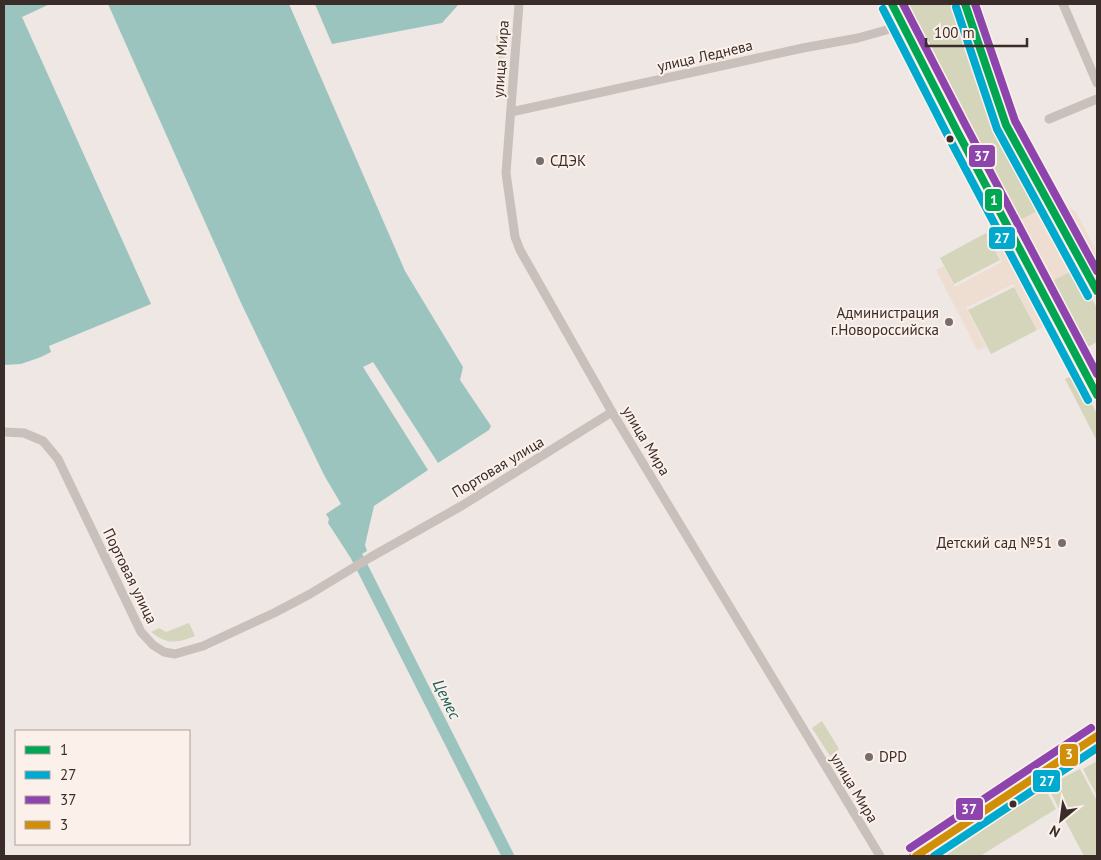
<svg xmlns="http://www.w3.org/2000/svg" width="1101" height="860" font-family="'PT Sans',sans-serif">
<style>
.green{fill:#d4d5bb}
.plaza{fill:#eeddd1}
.water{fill:#9cc4bf}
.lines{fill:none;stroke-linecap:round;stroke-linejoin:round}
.river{stroke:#9cc4bf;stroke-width:12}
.minor{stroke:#c9c0bb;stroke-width:9}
.highway{stroke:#aea6a2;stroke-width:14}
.bus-1-casing{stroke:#fcf1ea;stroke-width:11}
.bus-2-casing{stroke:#fcf1ea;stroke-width:11}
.bus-3-casing{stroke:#fcf1ea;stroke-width:11}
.bus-4-casing{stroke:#fcf1ea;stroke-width:11}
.bus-1{stroke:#00a651;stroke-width:8}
.bus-2{stroke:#00a9ce;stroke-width:8}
.bus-3{stroke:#8e44ad;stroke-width:8}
.bus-4{stroke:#d18e08;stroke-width:8}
.bus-dot{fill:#3a2c28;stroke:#fcf1ea;stroke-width:2}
.poi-dot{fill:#796d69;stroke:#fcf1ea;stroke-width:2}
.labels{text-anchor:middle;stroke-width:4;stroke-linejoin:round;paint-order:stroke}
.street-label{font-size:15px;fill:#3a2c28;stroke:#fcf1ea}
.poi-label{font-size:15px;fill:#3a2c28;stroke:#fcf1ea;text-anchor:start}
.water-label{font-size:16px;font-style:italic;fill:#19615c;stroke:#fcf1ea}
.line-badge{stroke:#fcf1ea;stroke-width:2}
.badge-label{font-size:14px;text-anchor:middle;font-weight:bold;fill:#fff}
</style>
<rect width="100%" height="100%" fill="#efe7e3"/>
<g class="green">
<polygon points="899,4 957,4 1000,130 1097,308 1097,342 1081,351"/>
<polygon points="506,31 507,34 505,57 499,59 496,36"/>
<polygon points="986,233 1000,260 954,284 940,258"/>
<polygon points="1025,279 1048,324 1045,330 1021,281"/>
<polygon points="1014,287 1037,330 991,354 968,310"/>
<polygon points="1076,374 1097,414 1097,441 1065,379"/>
<path d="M189,623L195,636C177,643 167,645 151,632L159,628L166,632Z"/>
<polygon points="822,721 839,749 830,756 812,728"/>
<polygon points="1097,761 1097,796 1083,769"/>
<polygon points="1080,769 1097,801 1097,856 1084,856 1047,786"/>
<polygon points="1045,788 1056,809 980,856 945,856"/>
</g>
<g class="plaza">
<polygon points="1066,204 1077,214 1095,249 1097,266 1090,269 1058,209"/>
<polygon points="1043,208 1076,269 1046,284 1014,223"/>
<polygon points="993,228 1008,257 1013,255 1025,278 1019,281 1043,327 1037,330 1013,284 966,308 986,347 978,351 936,270 944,266 955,287 1002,262 986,231"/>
</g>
<g class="water">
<polygon points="4,4 50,4 22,17 151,304 49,346 51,352 41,357 21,364 4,365"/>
<polygon points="108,4 289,4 405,271 463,367 460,380 491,426 489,430 438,463 373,362 363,367 428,470 374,506 365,545 367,551 352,560 328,523 329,519 326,514 341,504 324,475 242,305"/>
<polygon points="315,4 459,4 442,23 332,44"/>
</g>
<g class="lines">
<polyline class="river" points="357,557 508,856"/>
<g class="minor">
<polyline points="519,4 506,173 515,237 520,250 612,412 880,856"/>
<polyline points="892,4 957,131 1097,395"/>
<polyline points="965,4 1006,125 1097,291"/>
<polyline points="1063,4 1097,83"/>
<polyline points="511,112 803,48 858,38 904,25"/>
<polyline points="1049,119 1097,99"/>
<polyline points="1084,370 1097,363"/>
<polyline points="4,432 24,433 43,441 58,459 141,632 153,645 164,652 175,654 203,646 274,613 310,594 371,557 463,505 612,412"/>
</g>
<polyline class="highway" points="916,856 1097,736"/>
<g class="bus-1-casing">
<g id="bus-1">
<polyline points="892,4 957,131 1097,395"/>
<polyline points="965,4 1006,125 1097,291"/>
</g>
</g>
<g class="bus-2-casing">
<g id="bus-2">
<polyline points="956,7 997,129 1088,296"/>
<polyline points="883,9 948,136 1088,400"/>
<polyline points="934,856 1097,748"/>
</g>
</g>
<g class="bus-3-casing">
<g id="bus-3">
<polyline points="903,4 966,126 1097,374"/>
<polyline points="975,4 1015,121 1097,271"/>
<polyline points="910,848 1091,728"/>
</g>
</g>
<g class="bus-4-casing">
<polyline id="bus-4" points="916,856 1097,736"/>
</g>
<use href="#bus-1" class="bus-1"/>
<use href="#bus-2" class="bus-2"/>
<use href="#bus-3" class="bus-3"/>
<use href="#bus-4" class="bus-4"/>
</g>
<g class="bus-dot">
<circle cx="950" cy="139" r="4.5"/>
<circle cx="1013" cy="804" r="4.5"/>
</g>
<g class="poi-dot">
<circle cx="540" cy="161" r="5"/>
<circle cx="949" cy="322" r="5"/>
<circle cx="1062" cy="543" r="5"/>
<circle cx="869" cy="757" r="5"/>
</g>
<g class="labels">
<g class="street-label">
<text transform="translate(705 56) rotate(-13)" y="5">улица Леднева</text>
<text transform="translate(501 59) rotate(-86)" y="5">улица Мира</text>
<text transform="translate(646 441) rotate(59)" y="5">улица Мира</text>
<text transform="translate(498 467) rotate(-31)" y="5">Портовая улица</text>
<text transform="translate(130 576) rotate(64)" y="5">Портовая улица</text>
<text transform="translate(854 788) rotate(59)" y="5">улица Мира</text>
</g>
<g class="poi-label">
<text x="550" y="166">СДЭК</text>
<text x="939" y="318" text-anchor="end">Администрация<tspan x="939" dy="17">г.Новороссийска</tspan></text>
<text x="1052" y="548" text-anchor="end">Детский сад №51</text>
<text x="879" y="762">DPD</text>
</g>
<g class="water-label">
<text transform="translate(447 699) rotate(63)" y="6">Цемес</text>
</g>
</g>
<g class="line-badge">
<rect x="968" y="144" width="28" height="24" rx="5" fill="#8e44ad"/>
<rect x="984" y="188" width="19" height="24" rx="5" fill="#00a651"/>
<rect x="988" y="226" width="28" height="24" rx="5" fill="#00a9ce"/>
<rect x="1059" y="743" width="20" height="24" rx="5" fill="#d18e08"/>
<rect x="1032" y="769" width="29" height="24" rx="5" fill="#00a9ce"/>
<rect x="955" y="797" width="29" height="24" rx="5" fill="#8e44ad"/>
</g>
<g class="badge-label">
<text x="982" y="161">37</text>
<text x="994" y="205">1</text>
<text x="1002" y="243">27</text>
<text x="1069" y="759">3</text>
<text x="1047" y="786">27</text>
<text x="969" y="814">37</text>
</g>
<rect width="1101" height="860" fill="none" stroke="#3a2c28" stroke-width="10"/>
<rect x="15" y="730" width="175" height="115" fill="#fcf1ea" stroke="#aea29c"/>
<rect x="25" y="746" width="25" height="8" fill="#00a651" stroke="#aea29c"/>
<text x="60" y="755" font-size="15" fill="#3a2c28">1</text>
<rect x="25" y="771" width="25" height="8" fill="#00a9ce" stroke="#aea29c"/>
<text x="60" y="780" font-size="15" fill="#3a2c28">27</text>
<rect x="25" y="796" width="25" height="8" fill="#8e44ad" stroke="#aea29c"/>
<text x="60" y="805" font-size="15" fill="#3a2c28">37</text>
<rect x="25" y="821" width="25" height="8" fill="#d18e08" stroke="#aea29c"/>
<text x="60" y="830" font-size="15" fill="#3a2c28">3</text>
<g transform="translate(1061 820) rotate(209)" stroke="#fcf1ea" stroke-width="4" paint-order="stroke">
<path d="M0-4L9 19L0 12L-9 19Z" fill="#3a2c28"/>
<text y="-8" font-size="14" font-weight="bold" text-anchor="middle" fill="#3a2c28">N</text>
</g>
<path d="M926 38v8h101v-8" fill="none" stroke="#3a2c28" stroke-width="2.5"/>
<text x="934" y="38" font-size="15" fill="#3a2c28" stroke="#fcf1ea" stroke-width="4" paint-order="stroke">100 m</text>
</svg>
